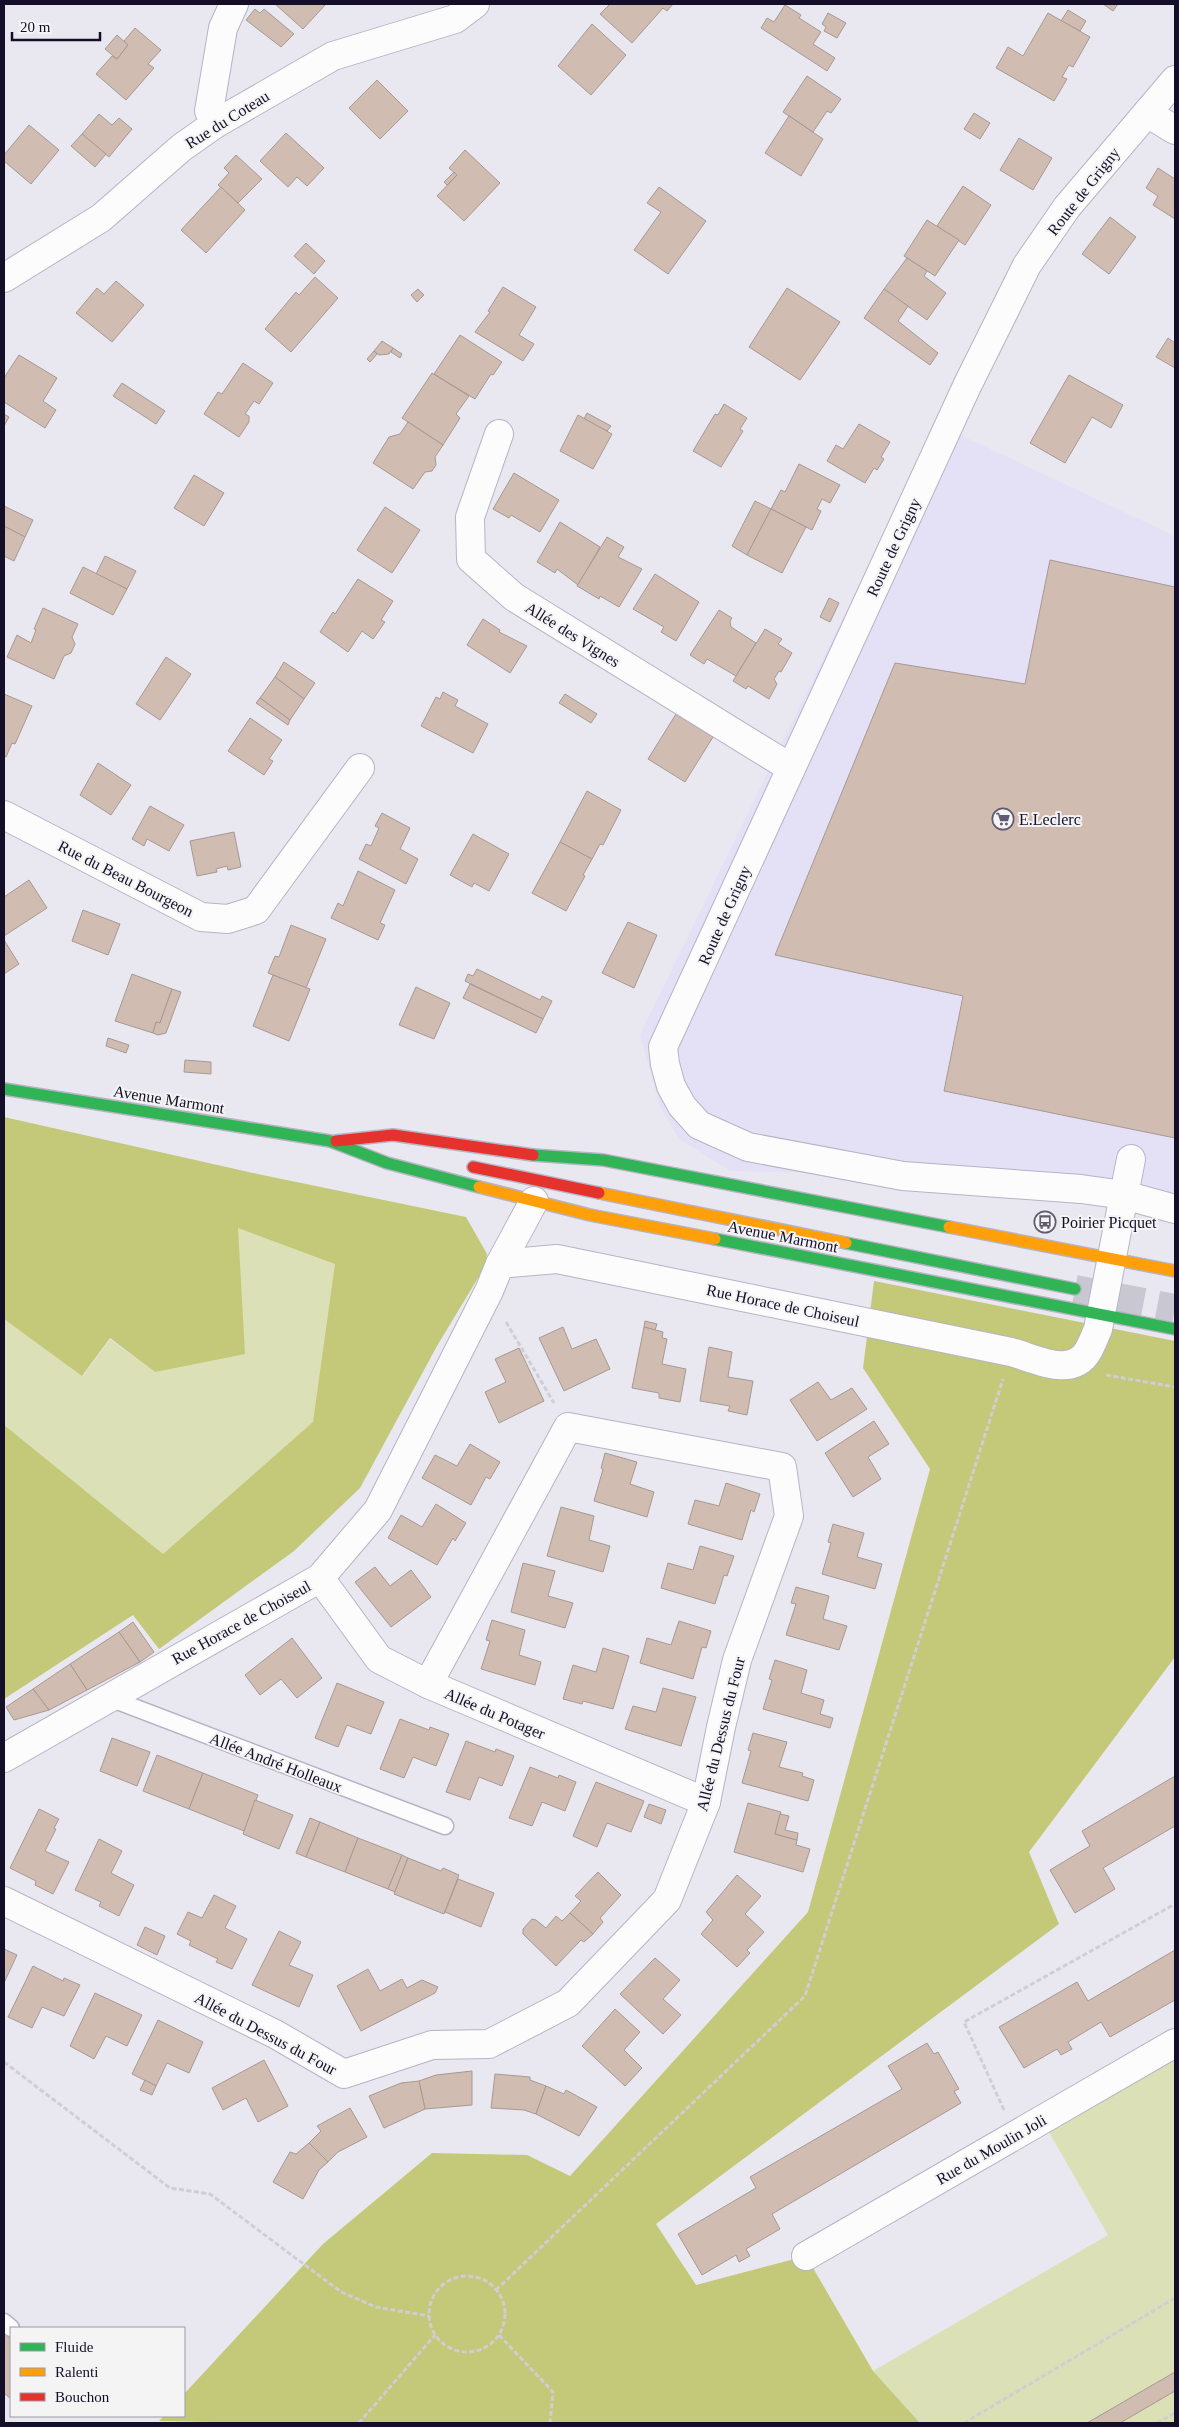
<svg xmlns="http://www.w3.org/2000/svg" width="1179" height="2427" font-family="'Times New Roman',serif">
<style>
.built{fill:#e4e0f6}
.green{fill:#dce0b7}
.forest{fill:#c4c879}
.building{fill:#d1bcb1;stroke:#a69994}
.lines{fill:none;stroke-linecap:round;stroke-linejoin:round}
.primary-tunnel{stroke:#c9c7d2;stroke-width:28;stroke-dasharray:28 14;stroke-linecap:butt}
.lane-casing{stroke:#b6b3c5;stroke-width:19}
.street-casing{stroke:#b6b3c5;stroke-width:30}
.fast-casing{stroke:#b6b3c5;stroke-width:14}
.slow-casing{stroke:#b6b3c5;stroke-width:14}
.jam-casing{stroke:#b6b3c5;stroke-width:14}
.path{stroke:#d0ced2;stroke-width:3;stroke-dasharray:5 2.5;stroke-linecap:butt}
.lane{stroke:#fcfcfd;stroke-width:16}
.street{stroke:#fcfcfd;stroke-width:28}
.fast{stroke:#30b455;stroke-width:11}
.slow{stroke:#ff9f0a;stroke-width:11}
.jam{stroke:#e5322d;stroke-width:11}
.labels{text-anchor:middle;stroke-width:4;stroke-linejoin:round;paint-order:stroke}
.street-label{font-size:16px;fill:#150e29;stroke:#f4f4f4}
.poi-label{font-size:16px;fill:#150e29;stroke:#f4f4f4;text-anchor:start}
</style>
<rect width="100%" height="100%" fill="#e9e8f0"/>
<polygon class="built" points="937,424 1175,536 1175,1206 1053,1179 730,1171 679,1139 660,1106 640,1035"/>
<g class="green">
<polygon points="238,1228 335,1263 335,1406 163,1554 4,1483 4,1319 83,1376 110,1339 155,1372 190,1296"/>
<polygon points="1175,2043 1175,2423 920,2423 873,2371 1108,2235 1042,2120"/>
</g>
<g class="forest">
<polygon points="4,1117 253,1173 466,1217 487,1254 484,1268 437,1346 360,1488 294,1551 159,1649 133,1615 4,1699 4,1425 163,1554 313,1422 335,1264 238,1228 245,1354 155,1372 110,1338 82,1376 4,1319"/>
<polygon points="874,1281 1175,1341 1175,1657 1029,1852 1059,1924 656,2224 696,2285 806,2256 873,2371 920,2423 264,2423 159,2421 164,2416 184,2416 184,2394 323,2244 432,2153 527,2155 570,2176 808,1912 930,1469 863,1368"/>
</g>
<g class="building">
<polygon points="275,4 326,4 303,29"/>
<polygon points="610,4 673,4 667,11 663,8 632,43 600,14"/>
<polygon points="1103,4 1118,4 1113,11"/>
<polygon points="785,5 801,15 799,18 821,32 813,44 835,58 827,71 761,28 767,18 774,22"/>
<polygon points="255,9 260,13 264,9 294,34 281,47 246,20"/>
<polygon points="1068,10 1086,21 1080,31 1061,21"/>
<polygon points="828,13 846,23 837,38 824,31 826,27 822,24"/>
<polygon points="1048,13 1090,37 1073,67 1069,65 1062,77 1067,79 1054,101 996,68 1008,47 1023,56"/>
<polygon points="592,24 626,55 591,95 558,66"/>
<polygon points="135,28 161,50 148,64 154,68 126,100 96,74 112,56 117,59 128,45 124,41"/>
<polygon points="117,35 128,45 117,59 105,49"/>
<polygon points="807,76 841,99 831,113 827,111 813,132 783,112"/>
<polygon points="377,80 408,111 380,139 349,108"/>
<polygon points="974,113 990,123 980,139 964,129"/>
<polygon points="99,114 112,125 119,118 132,129 109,157 82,134"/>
<polygon points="789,116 823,139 801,176 765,153"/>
<polygon points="29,125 59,150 31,184 4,161 4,155"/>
<polygon points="286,133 324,168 307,186 297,177 288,187 260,161"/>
<polygon points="82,134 106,154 95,167 71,146"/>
<polygon points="1019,138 1052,158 1033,190 1000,170"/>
<polygon points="465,150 500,183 464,221 437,196 457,175 449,168"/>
<polygon points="236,155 262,179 238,203 218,185 229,173 224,168"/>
<polygon points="1158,168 1175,179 1175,219 1153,205 1158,196 1146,188"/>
<polygon points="454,172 457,175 447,185 444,182"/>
<polygon points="963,186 991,205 965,245 937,226"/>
<polygon points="221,187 245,210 206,253 181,230"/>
<polygon points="659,187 706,221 668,274 634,250 661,212 647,203"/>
<polygon points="1110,217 1136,237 1109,274 1082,254"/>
<polygon points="927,220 959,240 935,276 904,256"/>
<polygon points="306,243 325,261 314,274 294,256"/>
<polygon points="907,258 927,271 924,276 946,293 927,320 884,289"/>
<polygon points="315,277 338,298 291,352 265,329 296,292 299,295"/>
<polygon points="116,281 144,305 112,342 76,313 97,288 104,294"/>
<polygon points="503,287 536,307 519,335 534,344 523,361 475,332 490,312 488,311"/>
<polygon points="787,288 840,322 800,380 749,347"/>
<polygon points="418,289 424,295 417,302 411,295"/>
<polygon points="884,289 908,306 898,321 938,353 930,365 864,318"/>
<polygon points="460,335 502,362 493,375 491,374 475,399 434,374"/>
<polygon points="1168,338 1175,343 1175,368 1156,357"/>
<polygon points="382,341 393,348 389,354 379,355 374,351"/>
<polygon points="393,348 402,354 400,358 391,352"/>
<polygon points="374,351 377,354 370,362 367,359"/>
<polygon points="19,355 57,378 43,401 56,410 45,428 4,402 4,378"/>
<polygon points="243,363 273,383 259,404 254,401 245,414 249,416 249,422 239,437 204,414 218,392 222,394"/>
<polygon points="432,373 469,396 456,414 460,418 443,445 402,418"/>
<polygon points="1069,375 1123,405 1111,428 1092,417 1065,463 1030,443"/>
<polygon points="122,383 165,411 156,424 113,396"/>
<polygon points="724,404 747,418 740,429 743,431 721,467 693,451 715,414 718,415"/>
<polygon points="587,413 611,426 607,431 584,419"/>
<polygon points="4,414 9,417 4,426"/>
<polygon points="578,415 612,434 593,469 560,451"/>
<polygon points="408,422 443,445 435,457 436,465 432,471 425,472 413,489 373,463 389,437 400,434"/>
<polygon points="859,424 890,442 881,457 884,459 877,470 874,468 865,483 827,461 836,445 843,449"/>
<polygon points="799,464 840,485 830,503 822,499 817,509 821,511 812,530 771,509 781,490 785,492"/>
<polygon points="514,473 559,500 540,532 511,515 509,518 493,509"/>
<polygon points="194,475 224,493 204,526 174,508"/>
<polygon points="755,501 771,509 747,555 732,546"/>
<polygon points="4,506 33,520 25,537 4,526"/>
<polygon points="385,507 420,530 392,573 357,550"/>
<polygon points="771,509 806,527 782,573 747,555"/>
<polygon points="560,522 600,547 578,585 557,569 555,573 537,562"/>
<polygon points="4,526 25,537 14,561 4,556"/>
<polygon points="607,537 624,547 618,557 642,569 619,607 600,596 599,599 577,586"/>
<polygon points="105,556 136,571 127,589 96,574"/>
<polygon points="1050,560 1175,587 1175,1138 944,1091 963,996 775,955 895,663 1025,684"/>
<polygon points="83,567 127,589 113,615 70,593"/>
<polygon points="655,574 699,602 676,641 661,632 664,627 633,609"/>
<polygon points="358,579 393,601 381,620 385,622 373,639 362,631 348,652 320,632 333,612 335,614"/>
<polygon points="829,598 839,603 830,622 820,617"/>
<polygon points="43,608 78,624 72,637 75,644 71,653 64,656 54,679 7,657 17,635 31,643 36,630 34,629"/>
<polygon points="719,610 732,618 730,621 731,627 756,643 736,676 707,659 704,664 690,655"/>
<polygon points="483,619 500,630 499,632 527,646 510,673 467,645"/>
<polygon points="765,629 782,639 778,644 792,653 781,672 779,671 774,679 777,684 769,699 748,686 746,689 733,681"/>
<polygon points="166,657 191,674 160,720 136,704"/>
<polygon points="284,662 315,683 304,699 275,677"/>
<polygon points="275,677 304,699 290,720 260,698"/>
<polygon points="443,692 458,700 455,706 488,724 473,753 421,726 436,697 440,699"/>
<polygon points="4,694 32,706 15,744 12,743 6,757 4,756"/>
<polygon points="565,694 597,714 591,723 559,703"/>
<polygon points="260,698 290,720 288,725 256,703"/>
<polygon points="676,714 713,737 685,782 648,759"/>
<polygon points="250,718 282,740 269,759 273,761 264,775 228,751"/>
<polygon points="98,763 131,785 111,815 80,795"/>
<polygon points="587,791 621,810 603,845 600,844 592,859 560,842"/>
<polygon points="150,806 184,825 169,851 147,839 144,846 132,839"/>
<polygon points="382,813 410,828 400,849 418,859 406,884 359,859 366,844 371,846 379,828 375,826"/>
<polygon points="234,832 241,867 228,870 227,866 216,869 217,872 197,876 190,841"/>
<polygon points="473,834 509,854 489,891 474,883 472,887 450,875"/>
<polygon points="560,842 592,859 583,875 585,876 566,911 532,893"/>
<polygon points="358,871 395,890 380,923 385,925 378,940 331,918 338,903 343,906"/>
<polygon points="29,880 47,908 4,936 4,897"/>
<polygon points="83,910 120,924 108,955 72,941"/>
<polygon points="628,922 657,935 634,988 602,973"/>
<polygon points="291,925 326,939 306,988 268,973 275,956 279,957"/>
<polygon points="4,940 19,964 4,974"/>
<polygon points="477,969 540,1000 542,996 552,1001 543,1019 465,981 468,974 473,976"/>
<polygon points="132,974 172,989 160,1023 156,1022 153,1033 115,1021"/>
<polygon points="273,975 310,989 289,1041 253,1026"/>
<polygon points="470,984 543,1019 536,1033 463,998"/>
<polygon points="416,987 450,1003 434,1039 399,1025"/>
<polygon points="172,989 181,992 166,1033 158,1035 153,1033 156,1022 160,1023"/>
<polygon points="108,1038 129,1045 126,1053 106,1046"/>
<polygon points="185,1060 211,1062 211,1074 184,1072"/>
<polygon points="645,1321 657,1324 655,1330 644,1327"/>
<polygon points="563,1327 572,1349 596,1339 610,1369 564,1391 539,1338"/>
<polygon points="644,1327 663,1332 662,1338 667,1339 662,1364 686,1369 680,1402 659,1398 659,1393 632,1388"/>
<polygon points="709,1347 732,1352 728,1377 753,1381 747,1415 728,1411 730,1406 700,1401"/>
<polygon points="519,1348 544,1401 499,1423 485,1392 506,1382 495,1359"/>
<polygon points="818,1382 831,1400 852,1388 867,1409 817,1441 790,1400"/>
<polygon points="874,1421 889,1444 868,1457 881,1479 853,1497 825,1453"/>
<polygon points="470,1444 500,1462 490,1479 486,1477 471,1505 422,1478 435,1455 457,1466"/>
<polygon points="605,1453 637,1462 630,1484 654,1492 647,1517 594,1501 603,1469 601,1468"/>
<polygon points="726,1483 760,1494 754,1512 751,1510 742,1540 688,1524 695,1500 719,1506"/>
<polygon points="436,1504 466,1523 455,1541 453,1538 437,1565 388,1538 401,1515 422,1527"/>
<polygon points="561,1507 594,1516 589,1540 610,1546 603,1572 547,1556"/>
<polygon points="833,1524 864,1533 857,1557 882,1564 875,1589 822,1574 831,1543 828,1542"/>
<polygon points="700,1546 734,1556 727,1576 724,1575 715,1604 661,1588 668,1563 693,1570"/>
<polygon points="523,1563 555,1571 548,1596 573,1603 565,1628 511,1612"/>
<polygon points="375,1567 390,1586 411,1570 431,1597 391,1627 355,1582"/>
<polygon points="796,1587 829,1596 823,1619 847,1626 839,1650 786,1635 796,1604 791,1603"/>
<polygon points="492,1620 525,1630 519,1655 541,1662 535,1685 481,1669 490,1641 486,1640"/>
<polygon points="679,1621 711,1631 706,1648 702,1647 693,1679 640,1663 647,1638 671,1645"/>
<polygon points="133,1622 154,1652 140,1662 119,1632"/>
<polygon points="119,1632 140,1662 87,1690 70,1664"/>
<polygon points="292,1638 322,1678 297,1698 281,1679 260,1695 245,1675"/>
<polygon points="603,1648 629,1656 613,1709 583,1701 582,1704 563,1699 573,1665 596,1672"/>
<polygon points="775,1660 807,1670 801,1693 824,1700 820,1714 833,1718 830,1728 763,1709 772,1680 769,1679"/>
<polygon points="70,1664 87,1690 49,1710 33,1689"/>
<polygon points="337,1683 384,1702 371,1734 347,1725 338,1747 315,1738"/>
<polygon points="663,1688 696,1697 681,1746 625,1729 633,1706 656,1712"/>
<polygon points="33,1689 49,1710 14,1720 6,1707"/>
<polygon points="400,1719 429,1730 430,1727 449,1734 436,1766 413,1757 404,1778 380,1769"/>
<polygon points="753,1733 787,1742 779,1767 803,1773 802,1776 814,1780 808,1801 742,1783 751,1751 748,1750"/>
<polygon points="112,1738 150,1752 137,1786 100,1771"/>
<polygon points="466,1741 495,1752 496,1749 514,1756 502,1786 479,1777 470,1800 446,1792"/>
<polygon points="157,1755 203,1773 189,1809 143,1791"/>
<polygon points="530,1767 558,1778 559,1775 576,1782 565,1811 542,1802 532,1826 509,1818"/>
<polygon points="203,1773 258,1795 244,1831 189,1809"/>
<polygon points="1175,1776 1175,1826 1103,1868 1115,1889 1075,1913 1050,1870 1090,1846 1082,1831"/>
<polygon points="596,1782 644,1801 631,1832 607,1823 597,1847 573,1836"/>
<polygon points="255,1800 293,1815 279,1849 243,1834"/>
<polygon points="748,1803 781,1812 775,1834 797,1840 796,1845 810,1849 803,1872 734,1852"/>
<polygon points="649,1804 666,1810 661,1824 644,1817"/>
<polygon points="39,1809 59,1819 54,1828 56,1829 45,1851 69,1862 53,1894 35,1885 36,1881 10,1868"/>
<polygon points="780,1814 789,1816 785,1830 798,1833 797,1840 775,1834"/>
<polygon points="310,1818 320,1822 306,1857 296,1853"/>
<polygon points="320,1822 358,1838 345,1872 306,1857"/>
<polygon points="358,1838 402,1855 388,1889 345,1872"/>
<polygon points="99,1839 122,1851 111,1873 134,1885 119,1916 99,1906 101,1902 75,1890"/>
<polygon points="402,1855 408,1858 395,1892 388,1889"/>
<polygon points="408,1858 441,1871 443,1868 459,1875 444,1914 394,1894"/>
<polygon points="598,1872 621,1895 600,1918 603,1922 593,1934 570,1913 581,1901 575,1896"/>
<polygon points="737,1875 761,1896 745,1914 764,1932 747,1950 750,1953 737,1967 701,1934 713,1920 706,1912"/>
<polygon points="458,1879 494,1893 481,1927 445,1912"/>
<polygon points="214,1895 236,1906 225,1928 247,1939 232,1969 216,1962 218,1959 189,1945 191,1941 177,1934 188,1912 202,1918"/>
<polygon points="570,1913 593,1934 584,1942 581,1940 556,1966 523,1934 523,1929 532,1919 536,1920 546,1928 556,1916 562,1921"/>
<polygon points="145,1927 165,1936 157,1955 137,1945"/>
<polygon points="279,1931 301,1942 289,1965 313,1975 299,2007 252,1985"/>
<polygon points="4,1949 17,1955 4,1983"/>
<polygon points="1175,1950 1175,2000 1110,2037 1101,2022 1068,2042 1072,2049 1061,2055 1057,2049 1024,2068 999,2027 1077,1982 1088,2001"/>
<polygon points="655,1958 680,1980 663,1999 681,2015 663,2034 620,1994"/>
<polygon points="33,1966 63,1981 64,1978 80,1985 64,2016 42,2007 32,2028 8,2017"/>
<polygon points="368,1969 380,1991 402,1979 407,1988 422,1980 438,1987 435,1993 361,2031 337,1986"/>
<polygon points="95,1993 142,2015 127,2046 106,2036 94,2059 70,2046"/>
<polygon points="615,2009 640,2032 624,2050 642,2068 625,2086 582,2046"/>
<polygon points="158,2020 203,2042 189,2073 167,2063 156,2086 132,2074"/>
<polygon points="927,2043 934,2054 938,2052 959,2089 954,2091 961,2103 772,2214 780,2229 746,2249 750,2256 739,2262 736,2255 702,2275 678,2234 756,2188 750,2177 902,2089 888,2066"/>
<polygon points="264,2060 288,2106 258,2122 246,2098 223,2110 212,2088"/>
<polygon points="472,2071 472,2105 425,2109 419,2081 436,2075"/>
<polygon points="495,2074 530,2077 530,2080 546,2086 536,2114 524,2110 491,2108"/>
<polygon points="145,2080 156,2086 152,2095 140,2090"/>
<polygon points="419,2081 425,2109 384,2128 369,2096 401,2083"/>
<polygon points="546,2086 564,2094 566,2090 597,2107 579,2136 536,2114"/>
<polygon points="350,2108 367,2137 338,2152 328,2162 309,2143 321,2131 317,2126"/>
<polygon points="309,2143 328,2162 319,2170 303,2199 273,2182 290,2152 296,2154"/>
<polygon points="4,2333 11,2339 11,2399 4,2393"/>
<polygon points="1175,2372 1175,2391 1120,2423 1087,2423"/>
</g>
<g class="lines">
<polyline class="primary-tunnel" points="1075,1289 1175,1308"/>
<g class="lane-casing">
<g id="lane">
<polyline points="107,1697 445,1826"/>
<polyline points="4,2322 11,2328"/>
</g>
</g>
<g class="street-casing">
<g id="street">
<polyline points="1175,80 1067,207 1027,265 967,386 663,1047 665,1064 671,1086 682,1106 699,1125 748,1147 903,1176 1081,1189 1124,1195 1175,1209"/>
<polyline points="1147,113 1175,130"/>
<polyline points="215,124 209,111 223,28 234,4"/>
<polyline points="4,278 101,218 181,148 215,124 333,56 455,19 475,4"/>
<polyline points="499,434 470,517 471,559 514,597 791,768"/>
<polyline points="4,815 201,917 228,919 256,910 360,768"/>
<path d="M500,1264L557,1259L1011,1352C1034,1358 1072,1379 1088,1351C1092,1344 1095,1336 1098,1329L1131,1159"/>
<polyline points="320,1578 379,1659 428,1684 706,1802"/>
<polyline points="4,1758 320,1578 378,1510 489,1291 500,1264 534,1201"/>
<polyline points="4,1901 275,2034 344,2074 432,2045 489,2044 568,2003 667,1900 706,1802 721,1727 737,1660 789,1516 782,1467 568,1427 428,1684"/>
<polyline points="806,2256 1175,2043"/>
</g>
</g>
<g class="fast-casing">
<g id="fast">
<polyline points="4,1089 330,1141 387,1163 479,1187"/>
<polyline points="533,1155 603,1160 949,1227"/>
<polyline points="715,1239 1175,1329"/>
<polyline points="846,1243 1075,1289"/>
</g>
</g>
<g class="slow-casing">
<g id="slow">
<polyline points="479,1187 590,1215 715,1239"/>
<polyline points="599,1193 846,1243"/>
<polyline points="949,1227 1175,1271"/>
</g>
</g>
<g class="jam-casing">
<g id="jam">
<polyline points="336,1141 393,1135 533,1155"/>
<polyline points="473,1167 599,1193"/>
</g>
</g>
<g class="path">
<polyline points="506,1322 554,1403"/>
<polyline points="1106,1375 1175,1387"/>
<polyline points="4,2062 170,2188 210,2194 341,2292 376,2307 429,2316"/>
<polyline points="1004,2110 964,2022 1175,1904"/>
<circle cx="467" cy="2314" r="38"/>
<polyline points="496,2290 805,1996 1003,1379"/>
<polyline points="499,2335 553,2392 550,2423"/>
<polyline points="359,2423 435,2335"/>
<polyline points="964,2423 1175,2298"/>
<polyline points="1157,2423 1175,2413"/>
</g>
<use href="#lane" class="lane"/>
<use href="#street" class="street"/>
<use href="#fast" class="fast"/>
<use href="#slow" class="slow"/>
<use href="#jam" class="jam"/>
</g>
<defs>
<g id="supermarket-ring" transform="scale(1.125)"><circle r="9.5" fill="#f4f4f4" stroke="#5f5a6f" stroke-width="1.5"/><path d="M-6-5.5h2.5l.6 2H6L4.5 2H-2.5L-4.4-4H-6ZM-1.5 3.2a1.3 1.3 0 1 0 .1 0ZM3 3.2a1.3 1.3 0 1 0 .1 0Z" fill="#5f5a6f"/></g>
<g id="bus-ring" transform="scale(1.125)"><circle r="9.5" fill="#f4f4f4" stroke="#5f5a6f" stroke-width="1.5"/><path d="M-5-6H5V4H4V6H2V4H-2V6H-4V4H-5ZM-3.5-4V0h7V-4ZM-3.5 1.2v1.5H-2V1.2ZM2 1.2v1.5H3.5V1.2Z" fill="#5f5a6f"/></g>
</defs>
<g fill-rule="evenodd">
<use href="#supermarket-ring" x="1003" y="819"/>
<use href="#bus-ring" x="1045" y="1222"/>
</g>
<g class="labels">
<g class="street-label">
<text transform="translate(227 119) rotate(-32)" y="6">Rue du Coteau</text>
<text transform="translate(1083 191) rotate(-52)" y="6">Route de Grigny</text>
<text transform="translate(893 547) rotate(-65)" y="6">Route de Grigny</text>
<text transform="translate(573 634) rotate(32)" y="6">Allée des Vignes</text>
<text transform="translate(126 878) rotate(27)" y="6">Rue du Beau Bourgeon</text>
<text transform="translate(724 915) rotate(-66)" y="6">Route de Grigny</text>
<text transform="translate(169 1099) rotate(9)" y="6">Avenue Marmont</text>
<text transform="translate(783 1236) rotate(11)" y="6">Avenue Marmont</text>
<text transform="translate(783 1305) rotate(12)" y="6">Rue Horace de Choiseul</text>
<text transform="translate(241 1622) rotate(-29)" y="6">Rue Horace de Choiseul</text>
<text transform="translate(495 1713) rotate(23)" y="6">Allée du Potager</text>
<text transform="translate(720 1734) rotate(-76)" y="6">Allée du Dessus du Four</text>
<text transform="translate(276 1762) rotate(21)" y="6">Allée André Holleaux</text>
<text transform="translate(266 2033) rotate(28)" y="6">Allée du Dessus du Four</text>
<text transform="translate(991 2149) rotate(-30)" y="6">Rue du Moulin Joli</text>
</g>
<g class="poi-label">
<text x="1019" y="825">E.Leclerc</text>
<text x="1061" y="1228">Poirier Picquet</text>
</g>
</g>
<rect width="1179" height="2427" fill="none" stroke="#150e29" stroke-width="10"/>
<rect x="10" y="2327" width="175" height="90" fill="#f4f4f4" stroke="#9b98a3"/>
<rect x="20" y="2343" width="25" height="8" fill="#30b455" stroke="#9b98a3"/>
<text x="55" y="2352" font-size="15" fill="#150e29">Fluide</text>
<rect x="20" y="2368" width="25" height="8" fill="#ff9f0a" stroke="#9b98a3"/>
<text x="55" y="2377" font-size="15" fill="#150e29">Ralenti</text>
<rect x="20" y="2393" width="25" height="8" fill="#e5322d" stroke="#9b98a3"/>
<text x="55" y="2402" font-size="15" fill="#150e29">Bouchon</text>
<path d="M12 32v8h88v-8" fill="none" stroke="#150e29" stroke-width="2.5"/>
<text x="20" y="32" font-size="15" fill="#150e29" stroke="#f4f4f4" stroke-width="4" paint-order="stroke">20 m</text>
</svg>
